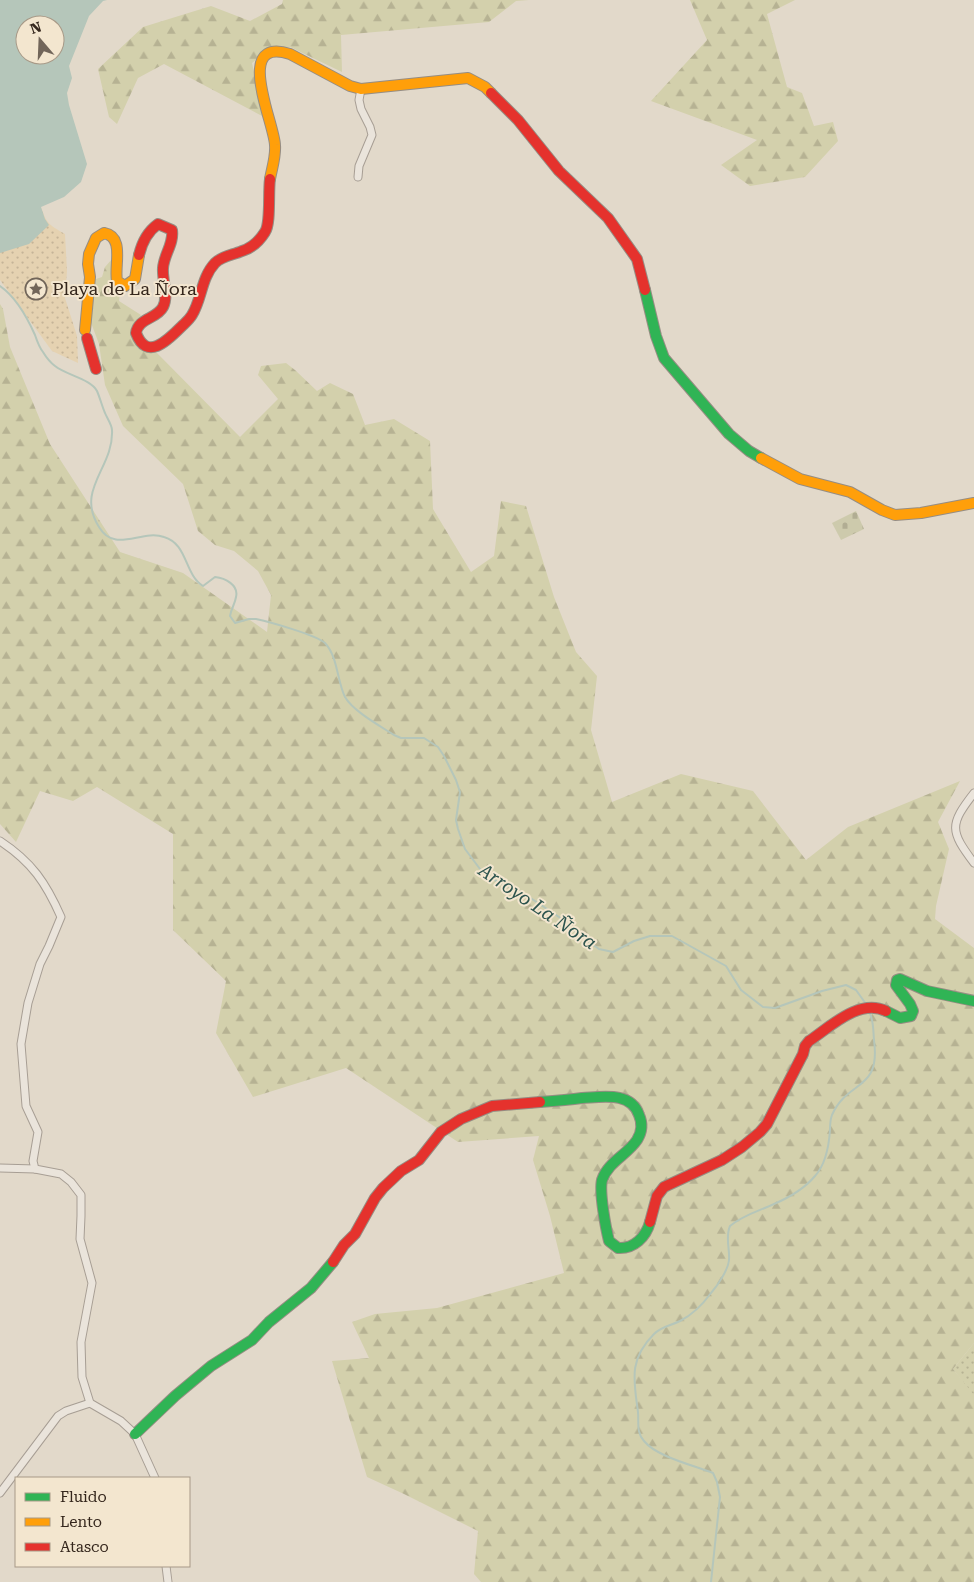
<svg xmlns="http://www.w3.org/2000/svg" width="974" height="1582" font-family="'Roboto Serif',serif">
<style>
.grass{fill:url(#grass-dots)}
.forest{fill:url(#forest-firs)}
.sand{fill:url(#sand-dots)}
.cemetery{fill:url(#cemetery-stones)}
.water{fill:#b5c6ba;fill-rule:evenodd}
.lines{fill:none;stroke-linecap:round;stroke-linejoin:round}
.stream{stroke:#b5c6ba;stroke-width:2}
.street-casing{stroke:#a79e94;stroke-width:9}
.fast-casing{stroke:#968d83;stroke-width:12}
.slow-casing{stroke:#968d83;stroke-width:12}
.jam-casing{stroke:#968d83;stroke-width:12}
.street{stroke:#eae4db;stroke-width:7}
.fast{stroke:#30b455;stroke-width:10}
.slow{stroke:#ff9f0a;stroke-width:10}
.jam{stroke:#e5322d;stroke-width:10}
.labels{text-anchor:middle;stroke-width:4;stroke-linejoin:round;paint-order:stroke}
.poi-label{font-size:18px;fill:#34261c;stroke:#f3e6cf;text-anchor:start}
.water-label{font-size:19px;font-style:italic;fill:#2c534d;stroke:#f3e6cf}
</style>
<defs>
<pattern id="grass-dots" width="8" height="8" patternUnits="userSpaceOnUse" patternTransform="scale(1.25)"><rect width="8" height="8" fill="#d3d0ac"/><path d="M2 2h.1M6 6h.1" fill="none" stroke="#b6b293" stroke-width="1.8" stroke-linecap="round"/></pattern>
<pattern id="forest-firs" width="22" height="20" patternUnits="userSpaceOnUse" patternTransform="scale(1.25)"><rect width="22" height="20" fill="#d3d0ac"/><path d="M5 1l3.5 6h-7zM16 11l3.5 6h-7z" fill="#b6b293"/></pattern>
<pattern id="sand-dots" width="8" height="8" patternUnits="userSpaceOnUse" patternTransform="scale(1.25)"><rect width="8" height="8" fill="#e5d2b1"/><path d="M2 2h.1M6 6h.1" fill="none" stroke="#c5b498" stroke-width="1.8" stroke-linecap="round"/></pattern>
<pattern id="cemetery-stones" width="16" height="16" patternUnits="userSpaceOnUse" patternTransform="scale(1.25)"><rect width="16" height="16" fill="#cdcaac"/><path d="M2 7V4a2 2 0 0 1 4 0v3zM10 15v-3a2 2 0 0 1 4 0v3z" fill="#b1ad93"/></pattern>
</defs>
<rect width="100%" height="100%" fill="#e2d9ca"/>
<polygon class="grass" points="974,1343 974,1397 953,1369"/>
<g class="forest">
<polygon points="283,0 529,0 516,1 489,22 341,35 342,72 290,47 270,49 252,63 264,117 164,64 138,78 117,124 109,117 98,69 143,27 211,6 250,21 282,4"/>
<polygon points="690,0 795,0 767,14 787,87 802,93 814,126 833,122 838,141 805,177 750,186 721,165 757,140 651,101 707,40"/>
<path d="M112,259V276L120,294L119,301L141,315C126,333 132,353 157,353L240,437L278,399L258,375L261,366L286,363L295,370L317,391L330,383L353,394L365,425L394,419L430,441L433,509L471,572L494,556L501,501L526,506L554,597L576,652L597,676L591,730L612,802L681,774L753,791L806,860L848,827L960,781L938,822L949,849L936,906L935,919L974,948V1343L953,1369L974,1395V1582H481L474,1574L478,1531L404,1494L367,1477L332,1361L369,1358L352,1322L375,1314L437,1308L564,1273L550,1216L533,1160L539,1136L458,1142L346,1068L253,1097L216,1033L226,981L173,930V834L97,787L73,801L40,791L16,842L0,824V304L3,309L10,347L50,444L120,552L183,573L267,632L271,595L258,571L234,551L215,545L198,531L183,484L123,426L105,385L99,344L90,320V305L96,279L102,277L105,267Z"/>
</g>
<path class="sand" d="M40,205C47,224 48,224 65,234L67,271L65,298L77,336L78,363L52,351L0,280V214Z"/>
<polygon class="cemetery" points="856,511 864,529 841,540 832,523"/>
<path class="water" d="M0,0H107L103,1L89,16L69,66L72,78L67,93L69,105L87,164L81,182L64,197L41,207L45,219L49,225L29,244L0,253ZM25,25H55V55H25Z"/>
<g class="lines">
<g class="stream">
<path d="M0,286C16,297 27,317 35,335C37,341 39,347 43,352C46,357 51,363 55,366C66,375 91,379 97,391C100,398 102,406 105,413C107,418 112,425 112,430C114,468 75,489 99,527C115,554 141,529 164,537C188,544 184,574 203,586L215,577C225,578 239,585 236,597C235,604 231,609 230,616L235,623L249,619H256C270,622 316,635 325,643C338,657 337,681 345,697C353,711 380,726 394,735L401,738H424L438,747L444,756L456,780L460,792L456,820L458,829L465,849L480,869L490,878L523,893L559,917L582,937L599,949L613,952L634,941L650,936H672L726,966L741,990L763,1007L775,1008L822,991L846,985L856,990L866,1004"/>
<path d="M711,1582L720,1497L717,1482L713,1473C693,1465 657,1457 644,1441C636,1432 639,1423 638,1412C634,1381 628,1360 654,1334C662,1326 670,1326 680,1321C692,1315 703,1304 711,1293C718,1285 728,1270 729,1260C730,1249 725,1237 730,1226C743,1215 759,1211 774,1204C788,1198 805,1188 815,1176C826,1164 829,1145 830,1130C830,1124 830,1120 832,1115C848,1079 881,1092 874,1040C873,1030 874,1021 869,1011"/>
</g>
<g class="street-casing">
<g id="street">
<polyline points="358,177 359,166 372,135 370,127 361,109 359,100 361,89"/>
<path d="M974,793C949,825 950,831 974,863"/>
<path d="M0,841C32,862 46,883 61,917L49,946L40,964L28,1003L21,1044L26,1106L38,1132L33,1161L35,1169L61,1174L71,1182L81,1195V1216L80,1239L92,1283L81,1342L82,1377L90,1403L121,1421L135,1434L155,1478"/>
<polyline points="0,1168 35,1169"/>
<polyline points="0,1493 58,1416 66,1411 90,1403"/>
<polyline points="166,1566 168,1582"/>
</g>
</g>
<g class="fast-casing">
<g id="fast">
<polyline points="645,290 656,336 664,358 729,434 749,451 761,458"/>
<polyline points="886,1011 900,1018 911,1016 913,1011 910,1004 896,985 897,980 900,979 927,991 974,1001"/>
<path d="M540,1102C554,1101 568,1100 582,1098C602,1097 631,1091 639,1115C643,1124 642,1132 637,1140C627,1155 608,1162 602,1180C599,1192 606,1229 609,1241L618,1248C634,1249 646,1237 650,1222"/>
<polyline points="135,1434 175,1396 211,1366 252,1340 269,1322 311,1288 333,1262"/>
</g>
</g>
<g class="slow-casing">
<g id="slow">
<path d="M270,179C272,168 276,156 275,145C274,122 233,36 290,54L350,86L361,89L468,78L485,87L491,93"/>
<path d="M85,330L90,277L88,264L89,254L96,238L104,233C125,237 114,265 117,281L125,286L135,279L139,255"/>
<polyline points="761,458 800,479 850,492 882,510 895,515 921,513 974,503"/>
</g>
</g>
<g class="jam-casing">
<g id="jam">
<polyline points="491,93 518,120 559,171 608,218 637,259 645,290"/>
<path d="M139,255C142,242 147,232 158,224L172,230C174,244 164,254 163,268C162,281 169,295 163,307C157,319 138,318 136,333C147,362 168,340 182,326C185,323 189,320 192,315C202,299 201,278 215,263C222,256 233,255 242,251C252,248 260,240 265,232C271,223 268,193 270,179"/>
<polyline points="87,338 96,369"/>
<path d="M650,1222L657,1196L664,1187L722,1160L742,1147L760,1132L767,1124L803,1054L805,1046L809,1041C830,1027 859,998 886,1011"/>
<polyline points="333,1262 344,1245 355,1234 375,1198 383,1188 401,1171 419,1160 441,1132 461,1119 492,1106 540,1102"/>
</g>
</g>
<use href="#street" class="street"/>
<use href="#fast" class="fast"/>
<use href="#slow" class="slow"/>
<use href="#jam" class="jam"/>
</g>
<defs>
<g id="sight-ring" transform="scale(1.125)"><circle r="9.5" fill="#f3e6cf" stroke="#716559" stroke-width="1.5"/><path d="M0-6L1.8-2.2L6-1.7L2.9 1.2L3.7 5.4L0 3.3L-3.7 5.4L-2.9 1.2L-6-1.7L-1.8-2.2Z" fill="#716559"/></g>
</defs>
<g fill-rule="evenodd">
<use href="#sight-ring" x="36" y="289"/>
</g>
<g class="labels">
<g class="poi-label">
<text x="52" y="295">Playa de La Ñora</text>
</g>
<g class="water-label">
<text transform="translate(538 906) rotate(34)" y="7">Arroyo La Ñora</text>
</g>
</g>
<rect x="15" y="1477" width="175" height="90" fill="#f3e6cf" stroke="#a79987"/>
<rect x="25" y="1493" width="25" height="8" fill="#30b455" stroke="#a79987"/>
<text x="60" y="1502" font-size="15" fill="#34261c">Fluido</text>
<rect x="25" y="1518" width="25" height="8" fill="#ff9f0a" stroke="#a79987"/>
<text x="60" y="1527" font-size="15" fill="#34261c">Lento</text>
<rect x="25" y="1543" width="25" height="8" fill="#e5322d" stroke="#a79987"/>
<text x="60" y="1552" font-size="15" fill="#34261c">Atasco</text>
<g transform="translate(40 40) rotate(341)"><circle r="24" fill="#f3e6cf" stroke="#a79987"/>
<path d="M0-4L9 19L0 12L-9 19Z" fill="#716559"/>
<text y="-8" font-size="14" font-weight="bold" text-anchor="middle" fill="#34261c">N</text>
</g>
</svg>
